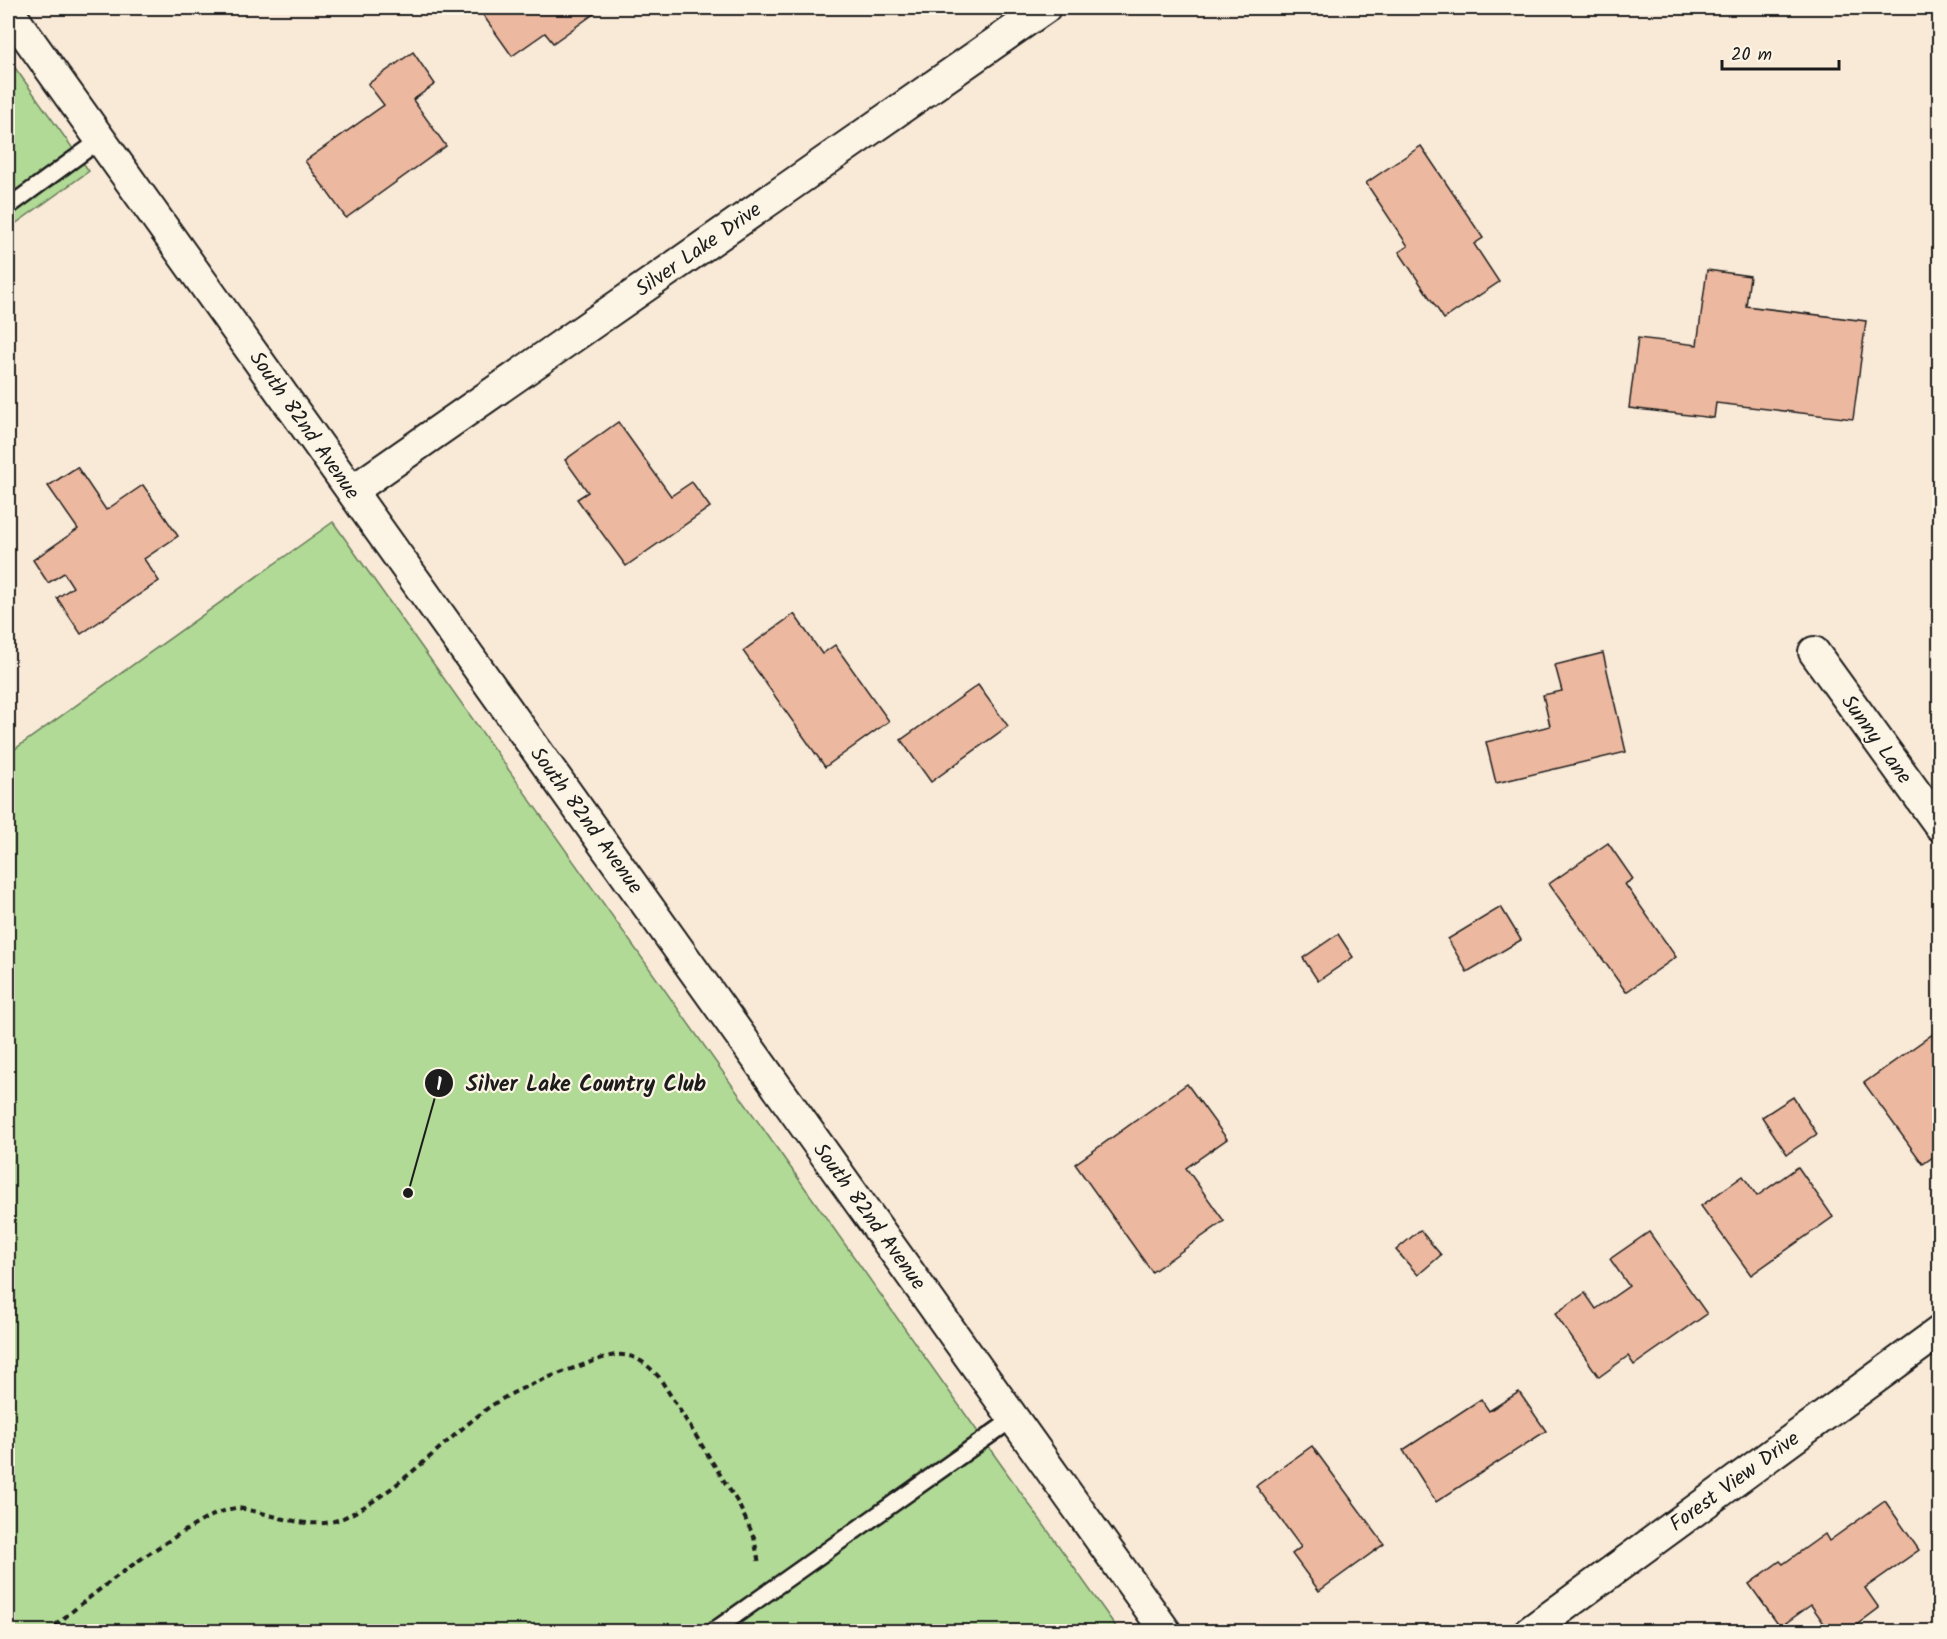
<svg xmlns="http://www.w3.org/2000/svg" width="1947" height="1639" font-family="Kalam,sans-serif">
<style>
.green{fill:#b1da96;stroke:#667b59;stroke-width:1.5}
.building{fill:#ecb89f;stroke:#1c1c1c;stroke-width:1.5}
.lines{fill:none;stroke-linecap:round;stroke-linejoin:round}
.lane-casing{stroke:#1c1c1c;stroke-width:20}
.street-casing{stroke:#1c1c1c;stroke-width:34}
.path{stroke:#1c1c1c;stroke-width:4;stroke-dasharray:6 4.5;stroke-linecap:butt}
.lane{stroke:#fcf5e5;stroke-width:15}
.street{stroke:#fcf5e5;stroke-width:30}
.labels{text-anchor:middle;stroke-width:4.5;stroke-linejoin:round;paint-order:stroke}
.street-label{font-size:21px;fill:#1c1c1c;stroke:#fcf5e5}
.leader{fill:none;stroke:#1c1c1c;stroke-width:2}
.callout-dot{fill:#1c1c1c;stroke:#fcf5e5;stroke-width:2}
.mark-label{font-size:18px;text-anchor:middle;font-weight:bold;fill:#fff}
.callout-label{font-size:22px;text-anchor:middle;font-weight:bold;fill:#1c1c1c;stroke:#fcf5e5;stroke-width:4.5;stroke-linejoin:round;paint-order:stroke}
</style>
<rect width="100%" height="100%" fill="#f9e9d7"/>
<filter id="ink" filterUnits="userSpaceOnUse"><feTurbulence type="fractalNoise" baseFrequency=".0167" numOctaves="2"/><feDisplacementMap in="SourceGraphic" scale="12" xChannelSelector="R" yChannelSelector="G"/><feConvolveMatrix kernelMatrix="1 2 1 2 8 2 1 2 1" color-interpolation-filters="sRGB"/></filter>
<g filter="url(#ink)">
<g class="green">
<polygon points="8,58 89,171 8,229"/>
<polygon points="333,522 1119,1631 8,1631 8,754"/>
</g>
<g class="building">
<polygon points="478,8 602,8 553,43 545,33 512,56"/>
<polygon points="413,52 435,84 413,100 446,146 346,218 305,161 384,105 368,84"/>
<polygon points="1421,146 1483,238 1474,244 1499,282 1444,319 1399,252 1408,246 1366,183"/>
<polygon points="1707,270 1750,276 1746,306 1866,321 1853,419 1716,403 1714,418 1629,408 1638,338 1697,345"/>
<polygon points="618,422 671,496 692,482 710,507 626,566 577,499 588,492 565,460"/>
<polygon points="77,467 106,510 143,485 178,536 144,559 159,581 81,634 57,598 73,587 64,573 48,583 33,560 78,529 48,486"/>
<polygon points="794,614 822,654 835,645 889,721 825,767 743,651"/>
<polygon points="1603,653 1626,752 1496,783 1486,742 1550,726 1543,695 1562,691 1555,665"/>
<polygon points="978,685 1008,726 931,782 901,740"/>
<polygon points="1608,843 1633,879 1625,884 1676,957 1626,992 1549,884"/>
<polygon points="1501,907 1521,940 1467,972 1448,939"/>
<polygon points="1338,934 1353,957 1318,981 1303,958"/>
<polygon points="1940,1029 1940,1152 1923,1164 1864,1083"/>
<polygon points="1187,1084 1227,1139 1186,1168 1224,1221 1152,1272 1075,1164"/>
<polygon points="1793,1097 1817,1134 1787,1154 1762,1117"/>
<polygon points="1798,1167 1833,1217 1751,1275 1701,1206 1743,1176 1757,1196"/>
<polygon points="1420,1230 1441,1255 1418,1275 1396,1250"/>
<polygon points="1649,1232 1707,1314 1634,1365 1628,1356 1599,1377 1555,1314 1585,1293 1596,1309 1629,1286 1610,1259"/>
<polygon points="1519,1392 1546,1431 1436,1502 1403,1450 1481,1399 1489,1411"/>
<polygon points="1312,1446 1384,1544 1319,1591 1292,1554 1301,1547 1256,1486"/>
<polygon points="1885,1501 1919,1550 1865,1588 1879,1608 1847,1632 1830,1632 1811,1605 1780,1627 1749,1584 1780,1561 1783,1564 1825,1534 1829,1541"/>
</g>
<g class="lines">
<g class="lane-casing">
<g id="lane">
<polyline points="8,207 100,140"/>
<polyline points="712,1632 1014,1418"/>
</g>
</g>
<g class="street-casing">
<g id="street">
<polyline points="8,10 1166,1632"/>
<polyline points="352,491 1045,8"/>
<polyline points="1814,652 1940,826"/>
<polyline points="1529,1632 1940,1331"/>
</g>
</g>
<path class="path" d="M47,1632C93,1594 139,1557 190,1528C203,1520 220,1510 236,1508C243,1508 252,1511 258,1512C285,1519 316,1530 343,1518C397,1493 440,1444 488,1408C513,1390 544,1379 574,1368C612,1355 628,1343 659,1377L738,1503L754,1537L759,1564"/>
<use href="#lane" class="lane"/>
<use href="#street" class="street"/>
</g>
</g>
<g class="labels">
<g class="street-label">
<text transform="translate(698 249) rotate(-35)" y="7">Silver Lake Drive</text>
<text transform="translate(305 425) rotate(55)" y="7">South 82nd Avenue</text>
<text transform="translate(1877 739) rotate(54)" y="7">Sunny Lane</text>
<text transform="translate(587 820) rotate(54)" y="7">South 82nd Avenue</text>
<text transform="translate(870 1216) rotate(54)" y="7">South 82nd Avenue</text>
<text transform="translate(1734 1481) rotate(-36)" y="7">Forest View Drive</text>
</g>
</g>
<path class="leader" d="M408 1193L439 1083"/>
<g class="callout-dot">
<circle cx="408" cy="1193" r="6"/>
<circle cx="439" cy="1083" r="15"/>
</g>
<g class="mark-label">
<text x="439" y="1090">1</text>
</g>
<g class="callout-label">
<text x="586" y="1091">Silver Lake Country Club</text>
</g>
<rect width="1947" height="1639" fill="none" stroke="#fcf5e5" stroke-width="30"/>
<rect x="15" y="15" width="1917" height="1609" fill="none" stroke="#1c1c1c" stroke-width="2" filter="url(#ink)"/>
<path d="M1722 60v9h117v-9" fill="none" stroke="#1c1c1c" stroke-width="3"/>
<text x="1731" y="60" font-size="18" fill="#1c1c1c" stroke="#fcf5e5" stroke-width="4.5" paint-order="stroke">20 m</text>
</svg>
